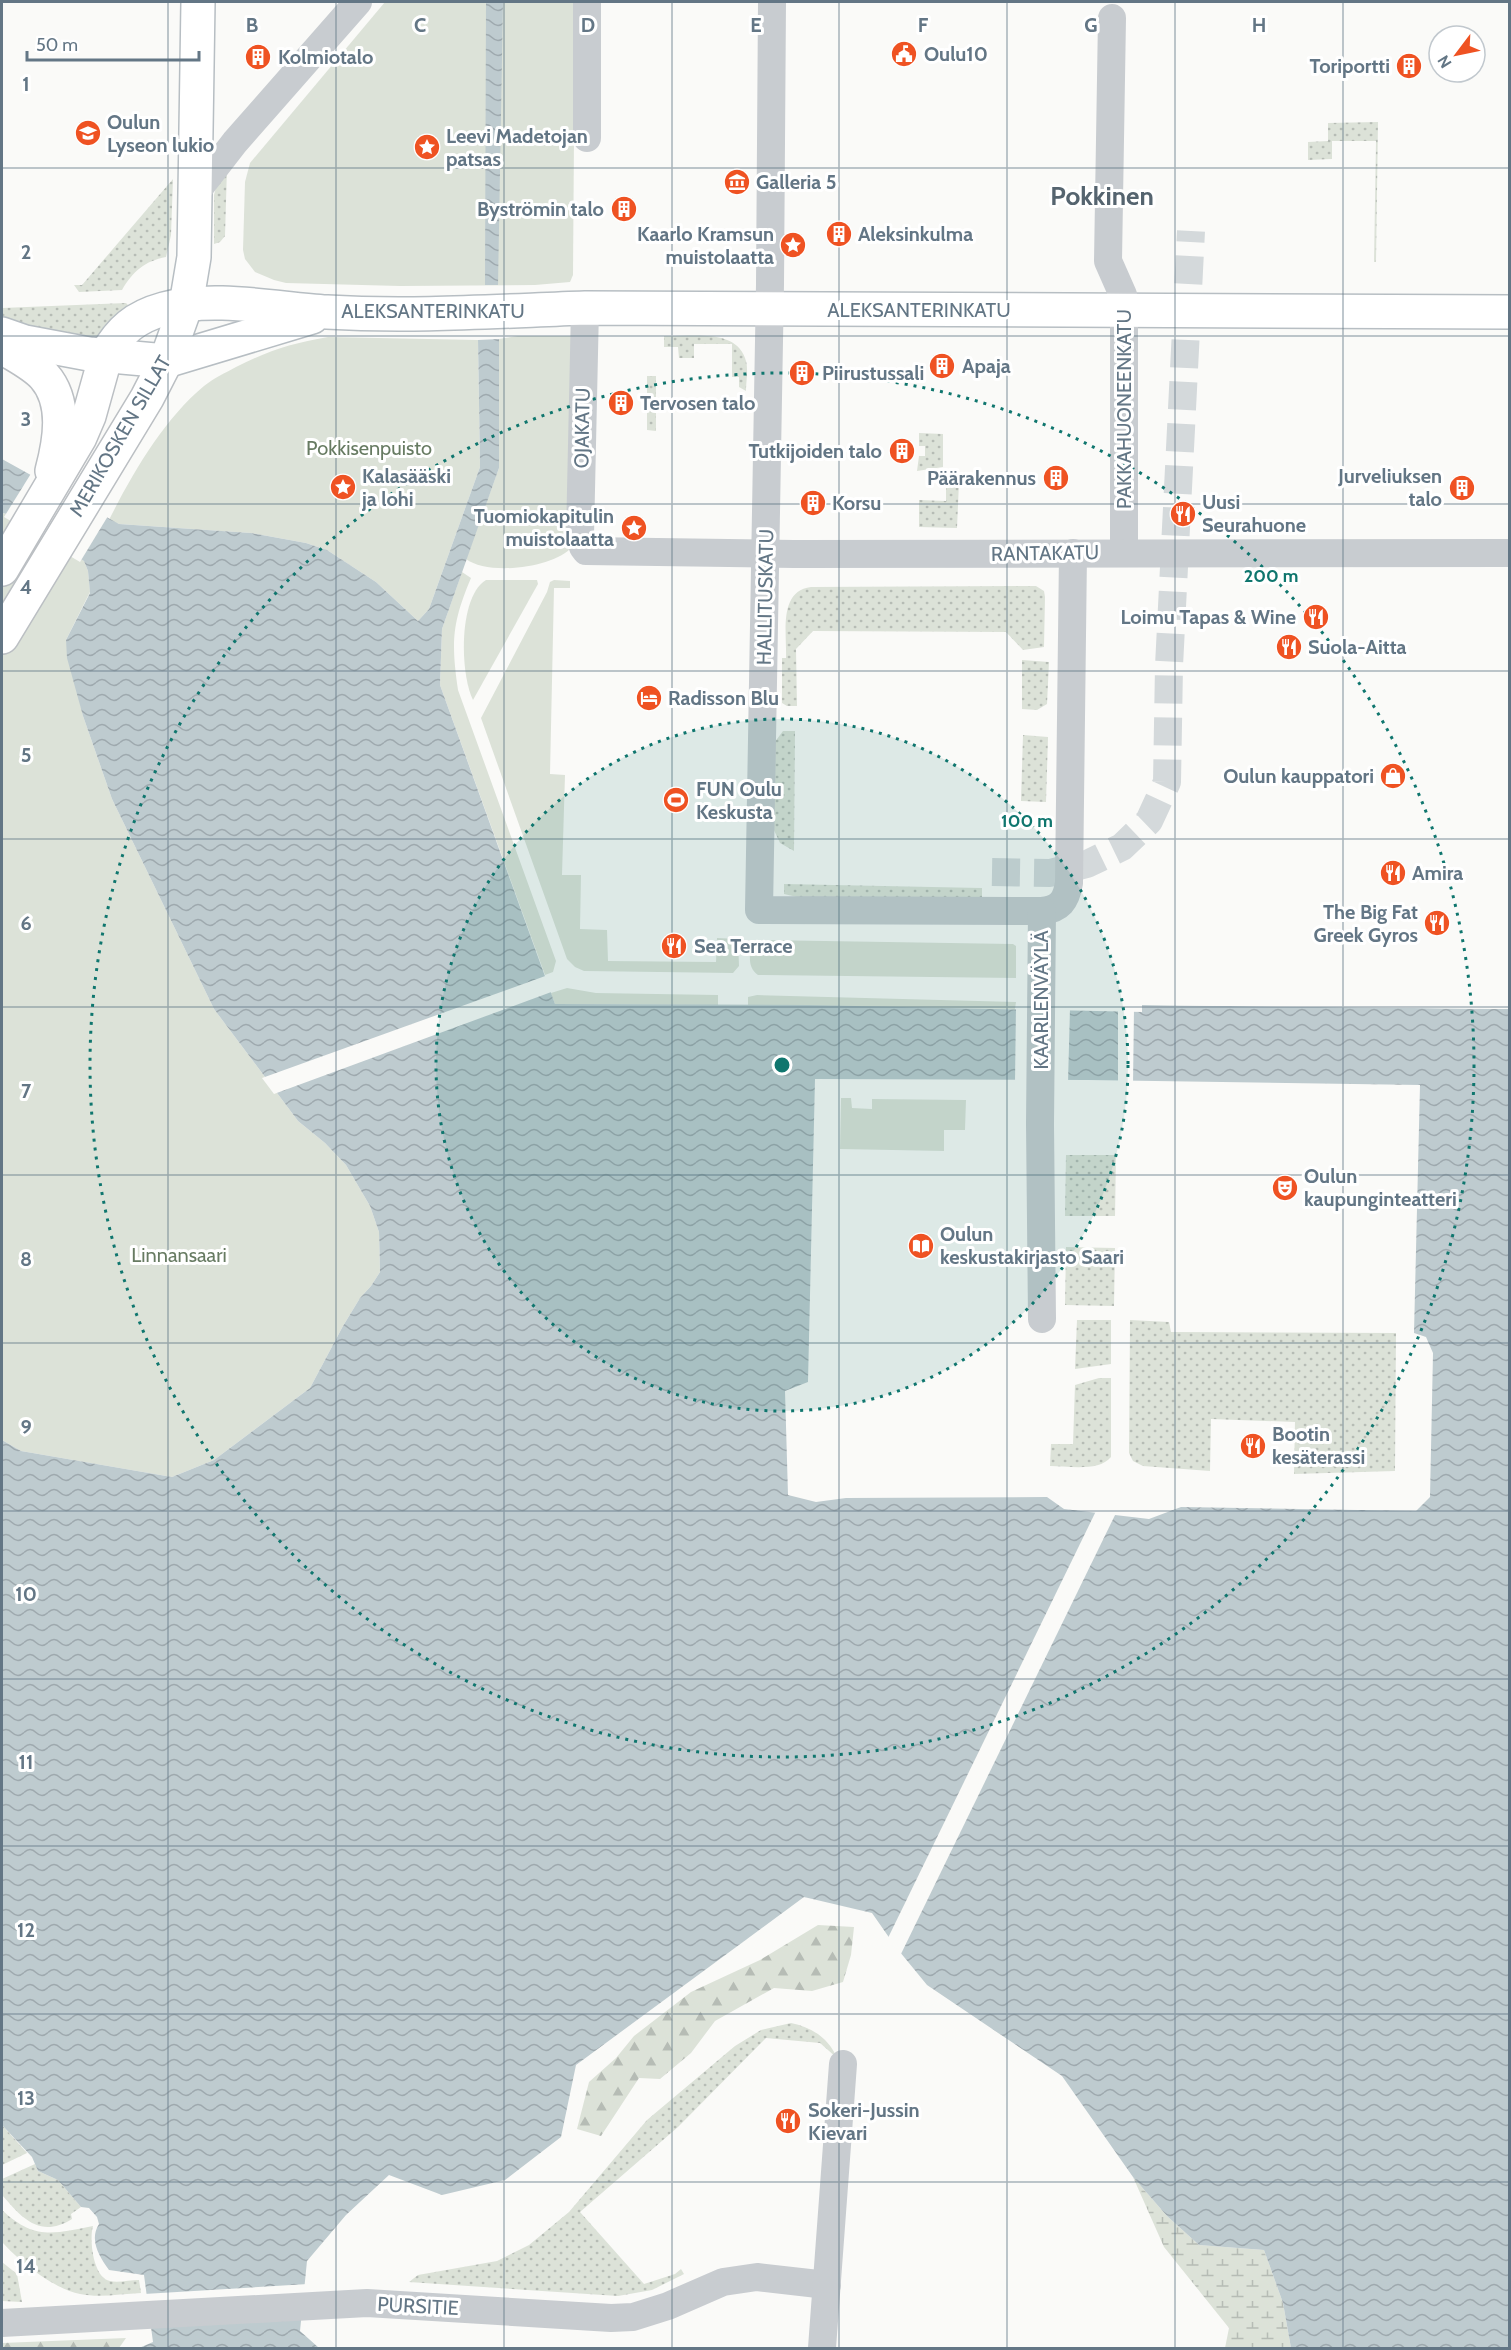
<svg xmlns="http://www.w3.org/2000/svg" width="1511" height="2350" font-family="Cabin,sans-serif">
<style>
.grass{fill:url(#grass-dots)}
.forest{fill:url(#forest-firs)}
.wetland{fill:url(#wetland-marsh)}
.park{fill:#dce2d8}
.water{fill:url(#water-waves);fill-rule:evenodd}
.pier{fill:#fafaf8}
.lines{fill:none;stroke-linecap:round;stroke-linejoin:round}
.minor-tunnel{stroke:#d4d9db;stroke-width:28;stroke-dasharray:28 14;stroke-linecap:butt}
.secondary-casing{stroke:#b7bec3;stroke-width:36}
.primary-casing{stroke:#bbbfc3;stroke-width:36}
.minor{stroke:#c8ccd0;stroke-width:28}
.secondary{stroke:#fff;stroke-width:33}
.primary{stroke:#fff;stroke-width:33}
.grid{fill:none;stroke:#637685;stroke-width:1.5;stroke-opacity:0.55}
.ring{fill:none;stroke:#0f766e;stroke-width:3;stroke-dasharray:3 6}
.labels{text-anchor:middle;stroke-width:6;stroke-linejoin:round;paint-order:stroke}
.poi-label{font-size:20px;font-weight:bold;fill:#637685;stroke:#fff;text-anchor:start}
.street-label{font-size:20px;fill:#637685;stroke:#fff}
.park-label{font-size:20px;fill:#677b62;stroke:#fff}
.district-label{font-size:26px;font-weight:bold;fill:#55646f;stroke:#fff}
.grid-label{font-size:20px;text-anchor:middle;font-weight:bold;fill:#637685;stroke:#fff;stroke-width:6;stroke-linejoin:round;paint-order:stroke}
.centre{fill:#0f766e;stroke:#fff;stroke-width:3}
.ring-label{font-size:18px;text-anchor:middle;font-weight:bold;fill:#0f766e;stroke:#fff;stroke-width:6;stroke-linejoin:round;paint-order:stroke}
</style>
<defs>
<pattern id="grass-dots" width="8" height="8" patternUnits="userSpaceOnUse" patternTransform="scale(1.5)"><rect width="8" height="8" fill="#dce2d8"/><path d="M2 2h.1M6 6h.1" fill="none" stroke="#b6bcb5" stroke-width="1.8" stroke-linecap="round"/></pattern>
<pattern id="forest-firs" width="22" height="20" patternUnits="userSpaceOnUse" patternTransform="scale(1.5)"><rect width="22" height="20" fill="#dce2d8"/><path d="M5 1l3.5 6h-7zM16 11l3.5 6h-7z" fill="#b6bcb5"/></pattern>
<pattern id="wetland-marsh" width="20" height="14" patternUnits="userSpaceOnUse" patternTransform="scale(1.5)"><rect width="20" height="14" fill="#dce2d8"/><path d="M1 5h8M5 5V1M11 12h8M15 12V8" fill="none" stroke="#b6bcb5"/></pattern>
<pattern id="water-waves" width="16" height="10" patternUnits="userSpaceOnUse" patternTransform="scale(1.5)"><rect width="16" height="10" fill="#becbcf"/><path d="M0 5q4-4 8 0t8 0" fill="none" stroke="#9ea9ae"/></pattern>
</defs>
<rect width="100%" height="100%" fill="#fafaf8"/>
<g class="grass">
<polygon points="1378,122 1376,262 1374,262 1376,141 1332,141 1332,159 1308,160 1308,142 1328,141 1328,123"/>
<polygon points="227,168 225,236 220,242 214,244 214,195 216,187"/>
<path d="M173,179L171,235L166,257C145,261 133,271 122,290L79,292L74,285H82Z"/>
<polygon points="126,303 128,305 104,326 94,344 2,320 2,308"/>
<path d="M664,336C689,337 735,328 745,358C749,367 746,382 746,391L739,387V377H732V344H694V358H679L678,347H664Z"/>
<polygon points="647,376 656,376 656,431 647,430"/>
<polygon points="919,433 943,434 943,467 917,471 919,456 925,456 925,446 919,446"/>
<polygon points="949,482 959,482 957,528 919,527 919,500 946,501 946,485"/>
<path d="M1036,586L1044,591L1045,597L1044,647L1023,650L1006,632L813,631L796,649L797,706H787L782,703V658H786C787,634 778,591 811,587Z"/>
<polygon points="1022,660 1049,662 1047,704 1037,710 1022,709"/>
<polygon points="783,731 795,731 794,851 780,843 773,828 774,743"/>
<polygon points="1023,735 1048,737 1046,802 1021,801"/>
<polygon points="784,884 982,888 982,901 797,897 784,894"/>
<polygon points="1066,1155 1116,1155 1115,1216 1065,1216"/>
<polygon points="1066,1247 1115,1248 1114,1306 1065,1305"/>
<polygon points="1077,1320 1111,1320 1111,1364 1075,1369"/>
<polygon points="1130,1320 1169,1322 1171,1332 1396,1333 1395,1471 1294,1474 1295,1422 1211,1419 1210,1471 1143,1466 1133,1461 1129,1453"/>
<path d="M1099,1378H1111V1457C1099,1472 1068,1466 1050,1466L1051,1444H1073L1075,1385Z"/>
<path d="M791,2023C811,2027 829,2038 837,2058L820,2043L766,2038L678,2127L580,2212L644,2284L675,2274L681,2269L684,2274L652,2290L618,2296L409,2282L418,2275L497,2261L529,2245L569,2212L647,2120L735,2046L761,2030Z"/>
<polygon points="2,2125 27,2153 2,2165"/>
<path d="M35,2164L38,2171L58,2180L81,2207L71,2214L72,2219C40,2239 22,2218 2,2195V2179Z"/>
<path d="M2,2210C34,2240 53,2234 93,2226C89,2239 93,2278 110,2281C118,2283 130,2280 139,2280L141,2293C121,2294 99,2298 80,2294C54,2289 19,2261 2,2242Z"/>
<polygon points="2,2262 17,2274 22,2302 2,2301"/>
</g>
<g class="forest">
<polygon points="818,1925 854,1927 851,1955 843,1982 812,1991 774,1988 715,2021 691,2053 660,2079 639,2078 601,2136 577,2129 589,2082 616,2058 634,2036 691,1992 760,1960"/>
<polygon points="126,2338 119,2348 2,2348 2,2343"/>
</g>
<polygon class="wetland" points="1133,2177 1167,2216 1199,2245 1264,2250 1283,2303 1291,2348 1225,2348 1229,2328 1164,2247"/>
<g class="park">
<polygon points="385,2 575,2 573,275 570,282 535,285 400,286 286,283 274,280 255,272 245,259 243,250 245,182 250,163"/>
<path d="M518,336H577L572,547C554,568 488,576 466,559L499,468V339Z"/>
<path d="M328,337L478,340L480,467L429,609L418,621L376,582L327,550L306,543L251,533L119,524L109,520C132,474 164,419 204,386C214,378 225,373 236,367C268,351 292,343 328,337Z"/>
<polygon points="2,513 8,514 84,561 88,571 90,592 66,640 83,716 112,799 214,1009 298,1121 325,1143 346,1165 370,1206 379,1232 380,1272 371,1286 360,1298 343,1326 310,1388 214,1460 172,1477 21,1451 2,1440"/>
<path d="M462,572L471,578C452,623 451,642 458,690L556,961L553,972L545,975L440,685L442,629Z"/>
<path d="M486,580H537L538,584L473,700C460,674 458,597 486,580Z"/>
<polygon points="554,580 570,581 570,588 554,588 550,774 565,775 562,875 581,875 580,929 607,930 608,961 716,962 717,938 738,939 739,966 733,973 584,971 575,967 567,959 481,718 547,592 550,582"/>
<path d="M756,940L1013,944L1016,946V978L758,975C747,967 750,956 751,943Z"/>
<polygon points="567,988 596,993 718,995 718,1005 555,1004 551,993"/>
<polygon points="757,995 1016,1002 1015,1009 748,1005 748,997"/>
<polygon points="841,1098 851,1098 852,1108 872,1109 872,1099 966,1100 965,1130 944,1130 944,1151 840,1149"/>
</g>
<g class="water">
<polygon points="486,2 503,2 498,285 485,285"/>
<path d="M499,339V468L442,629L440,685L555,1004L809,1005L1142,1012V1005L1509,1009V2348H1291L1283,2303L1264,2250L1199,2245L1167,2216L1133,2177L1062,2076L927,1985L895,1946L872,1913L804,1897L576,2065L561,2137L505,2180L442,2195L389,2175L346,2215L307,2261L300,2331L319,2348H139L153,2342L144,2275L109,2270C99,2256 89,2240 99,2224L97,2217L89,2208L81,2207L58,2180L38,2171L32,2157L2,2125V1440L21,1451L172,1477L214,1460L310,1388L343,1326L360,1298L371,1286L380,1272L379,1232L370,1206L346,1165L325,1143L298,1121L214,1009L112,799L83,716L67,658L66,640L90,593L88,571L84,561L8,514L2,513V459L119,524L251,533L306,543L327,550L376,582L418,621L429,609L480,467L478,340ZM815,1079L1088,1080L1420,1085L1414,1333L1426,1337L1433,1353L1430,1497L1416,1511L1181,1507L1149,1519L1064,1509L1047,1497L846,1498L816,1502L788,1495L785,1391L808,1382Z"/>
</g>
<g class="pier">
<polygon points="32,472 108,516 80,562 4,517"/>
<polygon points="548,975 554,991 274,1094 262,1078"/>
<polygon points="1142,1002 1510,1006 1510,1009 1142,1005"/>
<polygon points="1016,1006 1070,1008 1068,1083 1015,1083"/>
<polygon points="1118,1009 1134,1009 1133,1084 1118,1083"/>
<polygon points="1097,1509 1117,1511 900,1956 887,1940"/>
<polygon points="308,2284 304,2318 148,2328 144,2294"/>
</g>
<g class="lines">
<polyline class="minor-tunnel" points="992,872 1050,873 1087,864 1122,847 1149,821 1167,782 1169,666 1191,231"/>
<g class="secondary-casing">
<g id="secondary">
<polyline points="2,334 25,342 89,354 166,361 312,317"/>
<path d="M106,355C120,330 135,317 164,309C212,295 277,309 327,312C413,317 500,311 585,308L1510,312"/>
<polyline points="166,361 186,305 194,257 198,2"/>
</g>
</g>
<g class="primary-casing">
<g id="primary">
<path d="M2,347C16,356 33,364 44,376C67,402 60,441 52,471"/>
<polyline points="2,569 80,437 89,416 106,355"/>
<polyline points="2,637 147,398 166,361"/>
</g>
</g>
<g class="minor">
<polyline points="587,2 587,138"/>
<path d="M772,2L770,284L759,910L1042,911C1060,909 1066,901 1069,883L1073,553"/>
<polyline points="1112,18 1108,261 1123,295 1124,311 1124,552"/>
<polyline points="197,191 235,142 358,2"/>
<polyline points="585,308 580,536 583,547 586,551 794,554 1510,553"/>
<polyline points="1042,911 1040,1124 1042,1319"/>
<polyline points="2,2323 367,2303 611,2318 633,2317 668,2306 723,2282 757,2277 827,2285"/>
<polyline points="822,2348 843,2064"/>
</g>
<use href="#secondary" class="secondary"/>
<use href="#primary" class="primary"/>
</g>
<path class="grid" d="M168,2V2348M336,2V2348M504,2V2348M672,2V2348M839,2V2348M1007,2V2348M1175,2V2348M1343,2V2348M2,168H1510M2,336H1510M2,504H1510M2,671H1510M2,839H1510M2,1007H1510M2,1175H1510M2,1343H1510M2,1511H1510M2,1679H1510M2,1846H1510M2,2014H1510M2,2182H1510"/>
<circle cx="782" cy="1065" r="346" fill="#0f766e" fill-opacity=".12"/>
<g class="ring">
<circle cx="782" cy="1065" r="346"/>
<circle cx="782" cy="1065" r="692"/>
</g>
<defs>
<g id="civic-disc" transform="scale(1.35)"><circle r="9.5" fill="#ef5222" stroke="#fff"/><path d="M-.6-6.5H3V-4.5H.6V-3L4-1V1h2V6H-6V1h2V-1L-.6-3ZM-1.2 2.5V6h2.4V2.5Z" fill="#fff"/></g>
<g id="building-disc" transform="scale(1.35)"><circle r="9.5" fill="#ef5222" stroke="#fff"/><path d="M-4-6H4V6H1V3H-1V6H-4ZM-2.5-4.3h1.7v1.8h-1.7ZM.8-4.3h1.7v1.8H.8ZM-2.5-1h1.7V.8h-1.7ZM.8-1h1.7V.8H.8Z" fill="#fff"/></g>
<g id="school-disc" transform="scale(1.35)"><circle r="9.5" fill="#ef5222" stroke="#fff"/><path d="M0-5L7-2L0 1L-7-2ZM-4 1L0 2.5L4 1V4Q0 6-4 4Z" fill="#fff"/></g>
<g id="sight-disc" transform="scale(1.35)"><circle r="9.5" fill="#ef5222" stroke="#fff"/><path d="M0-6L1.8-2.2L6-1.7L2.9 1.2L3.7 5.4L0 3.3L-3.7 5.4L-2.9 1.2L-6-1.7L-1.8-2.2Z" fill="#fff"/></g>
<g id="museum-disc" transform="scale(1.35)"><circle r="9.5" fill="#ef5222" stroke="#fff"/><path d="M0-6L6-3V-2H-6V-3ZM-5-1h2V3h-2ZM-1-1h2V3h-2ZM3-1h2V3H3ZM-6 4H6V6H-6Z" fill="#fff"/></g>
<g id="restaurant-disc" transform="scale(1.35)"><circle r="9.5" fill="#ef5222" stroke="#fff"/><path d="M-5-6h1v4h1v-4h1v4h1v-4h1v5L-1.5 .5V6h-2V.5L-5-1ZM5-6V6H3V1.5H1.5Q1.5-4 5-6Z" fill="#fff"/></g>
<g id="hotel-disc" transform="scale(1.35)"><circle r="9.5" fill="#ef5222" stroke="#fff"/><path d="M-6-4.5h1.5V1H6V5H4.5V3h-9V5H-6ZM-4 0a1.8 1.8 0 1 1 3.6 0ZM.5 0V-2.5h3Q6-2.5 6 0Z" fill="#fff"/></g>
<g id="shop-disc" transform="scale(1.35)"><circle r="9.5" fill="#ef5222" stroke="#fff"/><path d="M-5-2.5h2.3a2.7 3.5 0 0 1 5.4 0H5L5.5 6h-11ZM-1.5-2.5h3a1.5 2.3 0 0 0-3 0Z" fill="#fff"/></g>
<g id="stadium-disc" transform="scale(1.35)"><circle r="9.5" fill="#ef5222" stroke="#fff"/><path d="M0-5a6.5 5 0 1 0 0 10a6.5 5 0 1 0 0-10ZM-3.5-1.8h7v3.6h-7Z" fill="#fff"/></g>
<g id="theatre-disc" transform="scale(1.35)"><circle r="9.5" fill="#ef5222" stroke="#fff"/><path d="M-5-5.5Q0-4 5-5.5V0Q5 5 0 6Q-5 5-5 0ZM-3.3-2.5H-1v1.5H-3.3ZM1-2.5H3.3v1.5H1ZM-2.8 1Q0 5.5 2.8 1Z" fill="#fff"/></g>
<g id="library-disc" transform="scale(1.35)"><circle r="9.5" fill="#ef5222" stroke="#fff"/><path d="M-6-4Q-3-5.5-.7-3.5V5Q-3 3-6 4ZM6-4Q3-5.5 .7-3.5V5Q3 3 6 4Z" fill="#fff"/></g>
</defs>
<g fill-rule="evenodd">
<use href="#civic-disc" x="904" y="54"/>
<use href="#building-disc" x="258" y="57"/>
<use href="#building-disc" x="1409" y="66"/>
<use href="#school-disc" x="88" y="133"/>
<use href="#sight-disc" x="427" y="147"/>
<use href="#museum-disc" x="737" y="182"/>
<use href="#building-disc" x="624" y="209"/>
<use href="#building-disc" x="839" y="234"/>
<use href="#sight-disc" x="793" y="245"/>
<use href="#building-disc" x="942" y="366"/>
<use href="#building-disc" x="802" y="373"/>
<use href="#building-disc" x="621" y="403"/>
<use href="#building-disc" x="902" y="451"/>
<use href="#building-disc" x="1056" y="478"/>
<use href="#sight-disc" x="343" y="487"/>
<use href="#building-disc" x="1462" y="488"/>
<use href="#building-disc" x="813" y="503"/>
<use href="#restaurant-disc" x="1183" y="514"/>
<use href="#sight-disc" x="634" y="528"/>
<use href="#restaurant-disc" x="1316" y="617"/>
<use href="#restaurant-disc" x="1289" y="647"/>
<use href="#hotel-disc" x="649" y="698"/>
<use href="#shop-disc" x="1393" y="776"/>
<use href="#stadium-disc" x="676" y="800"/>
<use href="#restaurant-disc" x="1393" y="873"/>
<use href="#restaurant-disc" x="1437" y="923"/>
<use href="#restaurant-disc" x="674" y="946"/>
<use href="#theatre-disc" x="1285" y="1188"/>
<use href="#library-disc" x="921" y="1246"/>
<use href="#restaurant-disc" x="1253" y="1446"/>
<use href="#restaurant-disc" x="788" y="2121"/>
</g>
<g class="labels">
<g class="poi-label">
<text x="924" y="61">Oulu10</text>
<text x="278" y="64">Kolmiotalo</text>
<text x="1390" y="73" text-anchor="end">Toriportti</text>
<text x="107" y="129">Oulun<tspan x="107" dy="23">Lyseon lukio</tspan></text>
<text x="446" y="143">Leevi Madetojan<tspan x="446" dy="23">patsas</tspan></text>
<text x="756" y="189">Galleria 5</text>
<text x="604" y="216" text-anchor="end">Byströmin talo</text>
<text x="774" y="241" text-anchor="end">Kaarlo Kramsun<tspan x="774" dy="23">muistolaatta</tspan></text>
<text x="858" y="241">Aleksinkulma</text>
<text x="962" y="373">Apaja</text>
<text x="822" y="380">Piirustussali</text>
<text x="640" y="410">Tervosen talo</text>
<text x="882" y="458" text-anchor="end">Tutkijoiden talo</text>
<text x="362" y="483">Kalasääski<tspan x="362" dy="23">ja lohi</tspan></text>
<text x="1442" y="483" text-anchor="end">Jurveliuksen<tspan x="1442" dy="23">talo</tspan></text>
<text x="1036" y="485" text-anchor="end">Päärakennus</text>
<text x="1202" y="509">Uusi<tspan x="1202" dy="23">Seurahuone</tspan></text>
<text x="832" y="510">Korsu</text>
<text x="614" y="523" text-anchor="end">Tuomiokapitulin<tspan x="614" dy="23">muistolaatta</tspan></text>
<text x="1296" y="624" text-anchor="end">Loimu Tapas &amp; Wine</text>
<text x="1308" y="654">Suola-Aitta</text>
<text x="668" y="705">Radisson Blu</text>
<text x="1374" y="783" text-anchor="end">Oulun kauppatori</text>
<text x="696" y="796">FUN Oulu<tspan x="696" dy="23">Keskusta</tspan></text>
<text x="1412" y="880">Amira</text>
<text x="1418" y="919" text-anchor="end">The Big Fat<tspan x="1418" dy="23">Greek Gyros</tspan></text>
<text x="694" y="953">Sea Terrace</text>
<text x="1304" y="1183">Oulun<tspan x="1304" dy="23">kaupunginteatteri</tspan></text>
<text x="940" y="1241">Oulun<tspan x="940" dy="23">keskustakirjasto Saari</tspan></text>
<text x="1272" y="1441">Bootin<tspan x="1272" dy="23">kesäterassi</tspan></text>
<text x="808" y="2117">Sokeri-Jussin<tspan x="808" dy="23">Kievari</tspan></text>
</g>
<g class="street-label">
<text x="919" y="317">ALEKSANTERINKATU</text>
<text x="433" y="318">ALEKSANTERINKATU</text>
<text transform="translate(1124 409) rotate(-90)" y="7">PAKKAHUONEENKATU</text>
<text transform="translate(582 428) rotate(-89)" y="7">OJAKATU</text>
<text transform="translate(120 436) rotate(-60)" y="7">MERIKOSKEN SILLAT</text>
<text transform="translate(1045 553) rotate(-1)" y="7">RANTAKATU</text>
<text transform="translate(765 597) rotate(-89)" y="7">HALLITUSKATU</text>
<text transform="translate(1041 1000) rotate(-90)" y="7">KAARLENVÄYLÄ</text>
<text transform="translate(418 2306) rotate(3)" y="7">PURSITIE</text>
</g>
<g class="park-label">
<text x="369" y="455">Pokkisenpuisto</text>
<text x="179" y="1262">Linnansaari</text>
</g>
<g class="district-label">
<text x="1102" y="205">Pokkinen</text>
</g>
</g>
<g class="grid-label">
<text x="252" y="32">B</text>
<text x="420" y="32">C</text>
<text x="588" y="32">D</text>
<text x="756" y="32">E</text>
<text x="923" y="32">F</text>
<text x="1091" y="32">G</text>
<text x="1259" y="32">H</text>
<text x="26" y="91">1</text>
<text x="26" y="259">2</text>
<text x="26" y="426">3</text>
<text x="26" y="594">4</text>
<text x="26" y="762">5</text>
<text x="26" y="930">6</text>
<text x="26" y="1098">7</text>
<text x="26" y="1266">8</text>
<text x="26" y="1434">9</text>
<text x="26" y="1601">10</text>
<text x="26" y="1769">11</text>
<text x="26" y="1937">12</text>
<text x="26" y="2105">13</text>
<text x="26" y="2273">14</text>
</g>
<circle cx="782" cy="1065" r="9" class="centre"/>
<g class="ring-label">
<text x="1271" y="582">200 m</text>
<text x="1027" y="827">100 m</text>
</g>
<rect width="1511" height="2350" fill="none" stroke="#637685" stroke-width="6"/>
<g transform="translate(1457 54) rotate(238)"><circle r="28" fill="#ffffff" stroke="#c1c8ce" stroke-width="1.5"/>
<path d="M0-4.5L10 22L0 15L-10 22Z" fill="#ef5222"/>
<text y="-9" font-size="16" font-weight="bold" text-anchor="middle" fill="#637685">N</text>
</g>
<path d="M27 51v9h172v-9" fill="none" stroke="#637685" stroke-width="3"/>
<text x="36" y="51" font-size="18" fill="#637685" stroke="#ffffff" stroke-width="4.5" paint-order="stroke">50 m</text>
</svg>
